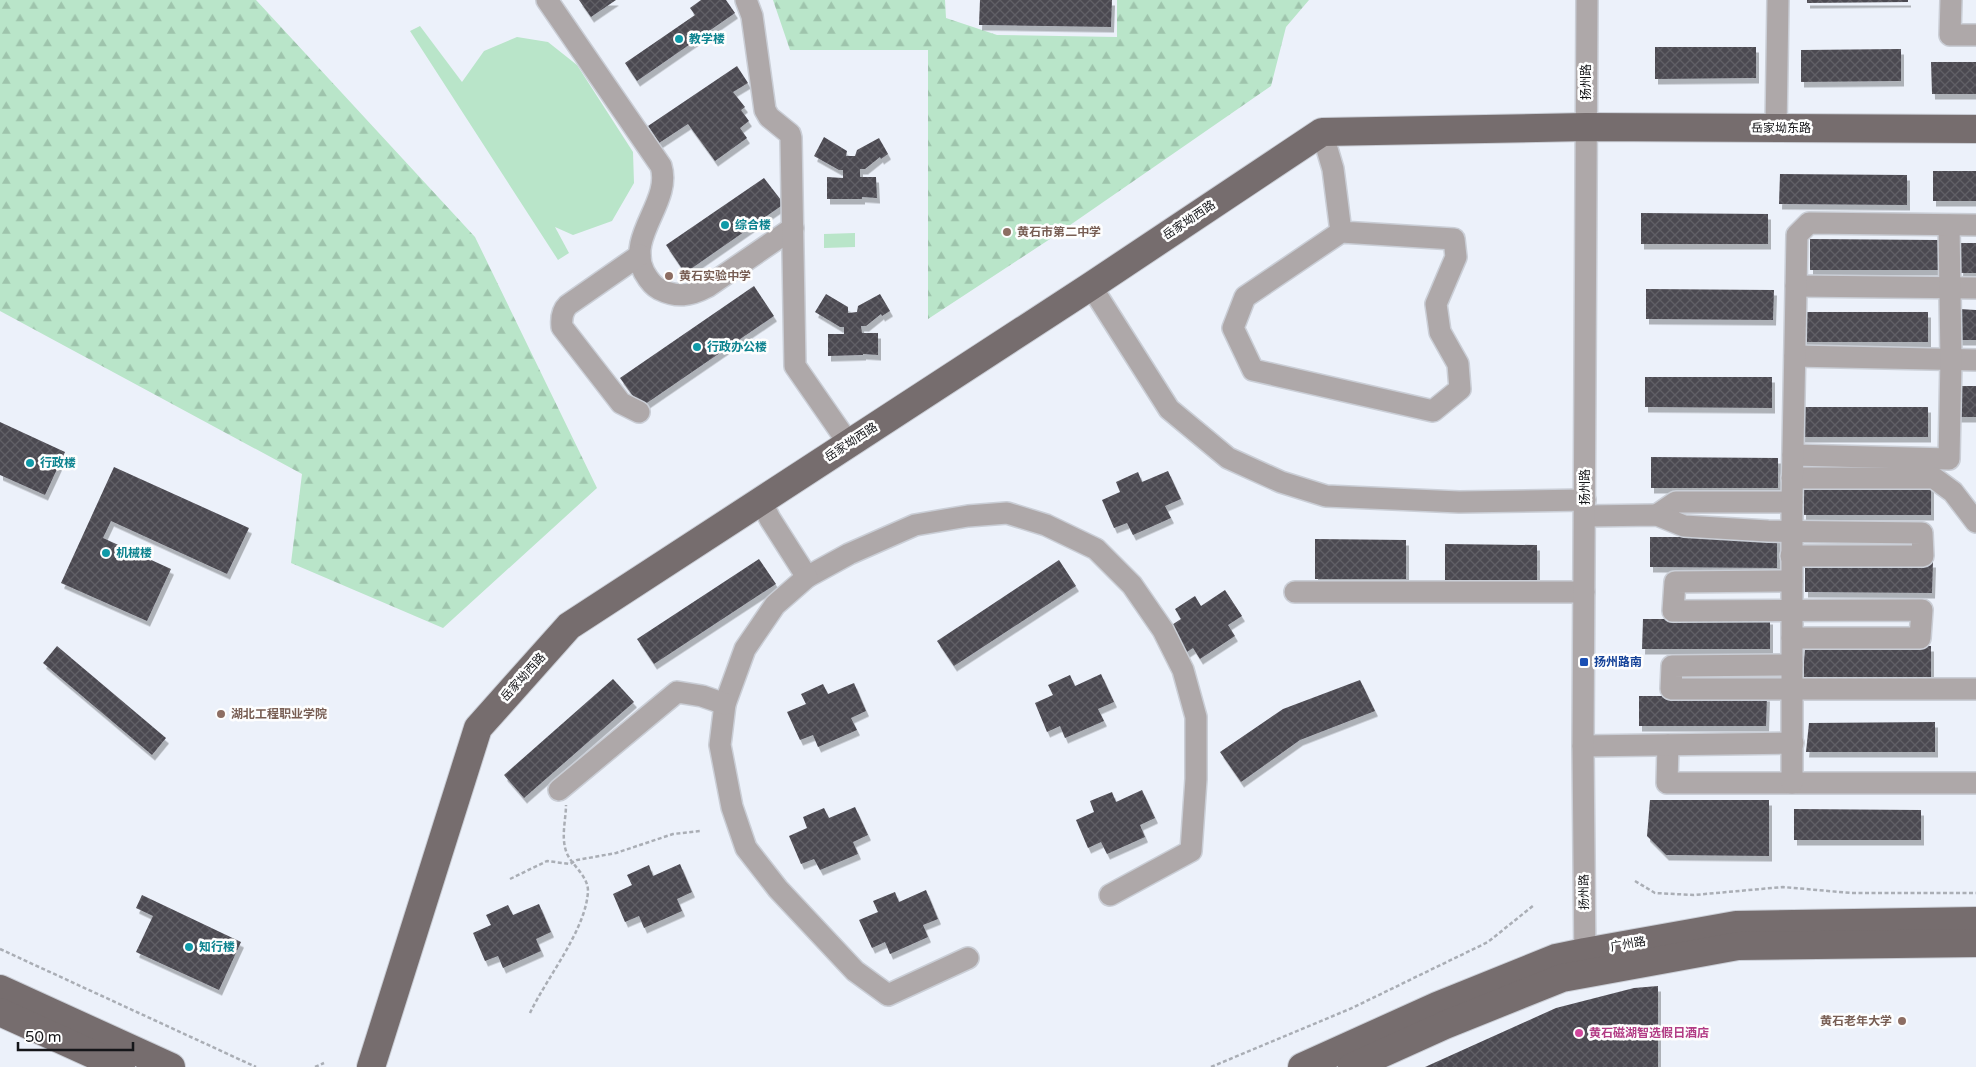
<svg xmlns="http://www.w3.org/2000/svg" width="1976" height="1067" font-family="'Varela Round','Noto Sans SC',sans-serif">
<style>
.green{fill:#b9e5c9}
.forest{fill:url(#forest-firs)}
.building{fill:url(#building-cross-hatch);filter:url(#shadow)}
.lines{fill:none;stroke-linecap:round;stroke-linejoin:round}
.minor-casing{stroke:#caced6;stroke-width:24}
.major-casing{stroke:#caced6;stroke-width:30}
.path{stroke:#aaaeb5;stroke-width:2.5;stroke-dasharray:4 2.5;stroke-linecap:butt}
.minor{stroke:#aea8a9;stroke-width:21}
.major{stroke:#766d6e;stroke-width:28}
.culture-dot{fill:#0f9aa8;stroke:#fefefe;stroke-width:2}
.education-dot{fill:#8d6e63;stroke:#fefefe;stroke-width:2}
.transit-dot{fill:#1a4fb4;stroke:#fefefe;stroke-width:2}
.hotel-dot{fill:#d1479c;stroke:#fefefe;stroke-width:2}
.labels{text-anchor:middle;stroke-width:5;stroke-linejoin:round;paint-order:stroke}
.culture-label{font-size:12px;font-weight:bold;fill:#0d838f;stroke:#fefefe;text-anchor:start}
.street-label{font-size:12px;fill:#151619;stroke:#fefefe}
.education-label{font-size:12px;font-weight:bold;fill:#785e54;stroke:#fefefe;text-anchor:start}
.transit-label{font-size:12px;font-weight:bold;fill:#164399;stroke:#fefefe;text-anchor:start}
.hotel-label{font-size:12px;font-weight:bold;fill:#b23c85;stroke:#fefefe;text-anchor:start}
</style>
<defs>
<pattern id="forest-firs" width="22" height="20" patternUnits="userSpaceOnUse" patternTransform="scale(1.25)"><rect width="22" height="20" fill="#b9e5c9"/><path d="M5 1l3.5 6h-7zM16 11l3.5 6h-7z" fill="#9ec4ac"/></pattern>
<pattern id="building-cross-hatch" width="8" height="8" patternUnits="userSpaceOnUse" patternTransform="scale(1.25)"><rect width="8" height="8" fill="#4b4951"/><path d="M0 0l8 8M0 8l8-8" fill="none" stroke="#615f66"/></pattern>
<filter id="shadow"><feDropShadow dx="3" dy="5.5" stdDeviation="0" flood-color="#0004"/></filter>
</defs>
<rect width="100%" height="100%" fill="#ecf1fa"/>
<g class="green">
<polygon points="420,26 462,82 484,51 517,37 548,42 577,65 633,152 634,183 612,221 573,235 555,227 569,253 558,260 410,31"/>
<polygon points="855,233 855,247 824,248 824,234"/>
</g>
<g class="forest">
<polygon points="0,0 256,0 475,237 597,488 443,628 291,563 302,474 0,311"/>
<polygon points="773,0 945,0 946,18 997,35 1117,37 1117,0 1309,0 1286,27 1271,86 1047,241 928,319 928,50 790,50"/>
</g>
<g class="building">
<polygon points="579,0 616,0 591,17"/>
<polygon points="701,0 726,0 735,13 637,81 625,63 695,15 690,8"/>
<polygon points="980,0 1112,0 1111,27 979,25"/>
<polygon points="1807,0 1908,0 1908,2 1807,3"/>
<polygon points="1655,47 1756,47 1756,78 1655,79"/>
<polygon points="1901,49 1901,81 1801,82 1801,50"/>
<polygon points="1931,62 1976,62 1976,94 1932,94"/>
<polygon points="737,66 748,83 733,92 745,107 741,110 749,121 740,128 747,138 715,161 688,124 659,143 648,126"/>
<polygon points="824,137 847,151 846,156 855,156 857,150 879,138 888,154 881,159 880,157 865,169 860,169 860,177 876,177 877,198 862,197 862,199 827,199 827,177 843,178 843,170 839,170 814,156"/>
<rect x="1933" y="171" width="43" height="30"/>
<polygon points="1780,174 1907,175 1907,205 1779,204"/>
<polygon points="764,178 784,204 685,273 666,245"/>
<polygon points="1641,213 1768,214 1768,244 1641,244"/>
<polygon points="1810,239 1938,240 1938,270 1810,270"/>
<polygon points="1961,243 1976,243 1976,273 1960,273"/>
<polygon points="754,286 774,316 641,407 620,378"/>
<polygon points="1646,289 1774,290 1773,320 1646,319"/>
<polygon points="826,294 848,307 848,313 857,312 858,306 880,294 890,311 882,316 881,314 866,326 861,326 862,333 878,333 878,355 863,354 863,355 828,356 828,334 844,334 844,327 840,327 815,312"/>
<polygon points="1959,309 1976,310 1976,340 1959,340"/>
<rect x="1801" y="312" width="127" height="30"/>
<polygon points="1645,377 1772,377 1772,408 1645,407"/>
<rect x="1957" y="386" width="19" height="31"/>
<rect x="1801" y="407" width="127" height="30"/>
<polygon points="0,422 65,452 45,495 0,475"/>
<polygon points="1651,457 1778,458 1778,488 1651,488"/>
<polygon points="114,467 249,528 227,574 111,521 103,538 171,569 147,621 61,583"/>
<polygon points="1168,471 1181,499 1165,506 1171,518 1133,535 1127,523 1114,528 1102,500 1120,492 1116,482 1138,472 1142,482"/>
<rect x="1803" y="485" width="128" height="30"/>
<polygon points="1650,537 1777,537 1777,568 1650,567"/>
<polygon points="1315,539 1406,540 1406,579 1315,579"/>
<polygon points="1445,544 1537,545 1537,582 1445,581"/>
<polygon points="759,559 776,584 654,664 637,639"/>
<polygon points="1059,560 1076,586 954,666 937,641"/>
<polygon points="1805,562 1933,562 1932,593 1805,592"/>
<polygon points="1225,590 1242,616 1228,625 1235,636 1200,659 1193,648 1181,656 1164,630 1181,619 1175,609 1195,596 1201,606"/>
<polygon points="1643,619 1770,619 1770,649 1642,649"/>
<polygon points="57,646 166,738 152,755 43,663"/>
<polygon points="1931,646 1931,677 1803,677 1805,647"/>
<polygon points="1101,674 1114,702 1098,709 1104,721 1065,738 1060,726 1047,732 1035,703 1053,695 1048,685 1070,675 1075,686"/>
<polygon points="613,679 634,702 524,798 504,775"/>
<polygon points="1360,680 1375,711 1300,740 1241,782 1220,752 1283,709"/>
<polygon points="854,683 866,711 851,718 857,730 818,747 813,735 800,740 787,712 806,704 801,694 823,684 828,694"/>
<polygon points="1639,696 1767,696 1766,726 1639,726"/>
<polygon points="1935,722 1935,752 1806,752 1809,723"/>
<polygon points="1142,790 1155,818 1140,825 1145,837 1107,854 1101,842 1088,848 1076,820 1094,812 1090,801 1112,792 1116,802"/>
<polygon points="1650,800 1769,800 1769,856 1666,855 1647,836"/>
<polygon points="855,807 868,835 853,842 858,854 820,870 814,859 801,864 789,836 807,828 803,817 824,808 829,818"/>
<polygon points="1794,809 1921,810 1921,840 1794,840"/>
<polygon points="680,864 692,892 677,899 682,911 644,928 639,916 625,922 613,894 632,885 627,875 649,865 653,876"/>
<polygon points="926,890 938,919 923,925 928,937 890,954 885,942 872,948 859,920 878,912 873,901 895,892 899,902"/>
<polygon points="142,895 241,942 219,990 136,952 153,916 136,908"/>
<polygon points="539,904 551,932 536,939 541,951 503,968 498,956 485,961 473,933 491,925 486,915 508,905 513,915"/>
<polygon points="1658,986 1658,1067 1425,1067 1556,1008 1634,988"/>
</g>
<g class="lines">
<g class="minor-casing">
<g id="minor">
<path d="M547,0L661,166C672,202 626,236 644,272C648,279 653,286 659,289C677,298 690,296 707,287L793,228"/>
<polyline points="746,0 752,16 765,110 769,117 790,134 791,138 795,366 849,444"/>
<polyline points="1951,0 1950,35 1976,35"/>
<polyline points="1776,128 1778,0"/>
<polyline points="1322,132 1333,169 1341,232 1245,297 1233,328 1253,370 1433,411 1460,389 1458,364 1440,332 1436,304 1456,257 1454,239 1341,232"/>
<polyline points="1091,286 1169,409 1228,458 1281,482 1326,496 1459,502 1585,500"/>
<polyline points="1796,286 1976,288"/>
<polyline points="1795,356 1976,360"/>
<path d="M639,412L621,403L562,327C561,318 562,311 568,305L640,255"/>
<polyline points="1793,455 1949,459 1951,360 1949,225"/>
<polyline points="1792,478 1934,478 1953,492 1976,522"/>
<polyline points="761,501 770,519 807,577 849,554 915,525 968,516 1007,513 1046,525 1096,549 1132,585 1163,630 1183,670 1196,717 1196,779 1191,851 1110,895"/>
<polyline points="1657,515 1676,502 1792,502"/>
<polyline points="1585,516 1657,515 1684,526 1768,531 1922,533 1923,556 1791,556"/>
<polyline points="807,577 775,605 745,649 725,704 720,745 732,807 746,848 778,889 855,971 888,995 968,958"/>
<polyline points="1792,581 1675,582 1673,611 1922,610 1920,638 1792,638"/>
<polyline points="1295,592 1584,592"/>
<polyline points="1792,665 1672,666 1671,689 1976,689"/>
<polyline points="1668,745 1667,783 1976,783"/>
<polyline points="1583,746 1793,743"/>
<polyline points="1792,783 1792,502 1797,235 1809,223 1976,225"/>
<polyline points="559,790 677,692 702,696 725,704"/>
<polyline points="1585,967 1583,746 1587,0"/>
</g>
</g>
<g class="major-casing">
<g id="major">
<polyline points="0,989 171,1067"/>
<polyline points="0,1012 121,1067"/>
<polyline points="371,1067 478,728 569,626 1091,286 1322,132 1586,127 1976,129"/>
<polyline points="1302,1067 1437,1006 1556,958 1585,952 1736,925 1976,921"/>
<polyline points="1352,1067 1445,1025 1562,978 1738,946 1976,943"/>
</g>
</g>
<g class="path">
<polyline points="510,879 547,861 570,864 577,860 616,853 673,834 700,831"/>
<polyline points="1635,881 1655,893 1694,895 1783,887 1851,893 1976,893"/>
<polyline points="0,949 256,1067"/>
<path d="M530,1013C547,977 586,930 588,891C588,875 570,864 566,851C561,836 566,819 566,805"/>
<polyline points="315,1067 324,1063"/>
<polyline points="1211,1067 1352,1008 1488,942 1534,905"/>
</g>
<use href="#minor" class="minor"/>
<use href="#major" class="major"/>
</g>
<g class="culture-dot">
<circle cx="679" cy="39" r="5"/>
<circle cx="725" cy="225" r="5"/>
<circle cx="697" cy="347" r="5"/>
<circle cx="30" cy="463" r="5"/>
<circle cx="106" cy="553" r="5"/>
<circle cx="189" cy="947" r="5"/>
</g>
<g class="education-dot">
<circle cx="1007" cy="232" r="5"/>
<circle cx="669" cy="276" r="5"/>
<circle cx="221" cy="714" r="5"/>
<circle cx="1902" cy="1021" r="5"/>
</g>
<rect class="transit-dot" x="1579" y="657" width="10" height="10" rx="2.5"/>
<circle class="hotel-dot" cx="1579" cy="1033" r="5"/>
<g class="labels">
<g class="culture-label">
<text x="689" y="43">教学楼</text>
<text x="735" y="229">综合楼</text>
<text x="707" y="351">行政办公楼</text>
<text x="40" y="467">行政楼</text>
<text x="116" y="557">机械楼</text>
<text x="199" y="951">知行楼</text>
</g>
<g class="street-label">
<text transform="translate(1586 82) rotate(-90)" y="4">扬州路</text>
<text x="1781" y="132">岳家坳东路</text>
<text transform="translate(1189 220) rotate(-34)" y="4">岳家坳西路</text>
<text transform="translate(851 442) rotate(-33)" y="4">岳家坳西路</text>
<text transform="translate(1585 487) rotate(-90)" y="4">扬州路</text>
<text transform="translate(523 677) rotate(-48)" y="4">岳家坳西路</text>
<text transform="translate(1584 892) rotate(-91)" y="4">扬州路</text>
<text transform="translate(1628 944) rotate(-10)" y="4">广州路</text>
</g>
<g class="education-label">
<text x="1017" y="236">黄石市第二中学</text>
<text x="679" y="280">黄石实验中学</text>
<text x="231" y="718">湖北工程职业学院</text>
<text x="1892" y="1025" text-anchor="end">黄石老年大学</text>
</g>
<g class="transit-label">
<text x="1594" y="666">扬州路南</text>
</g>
<g class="hotel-label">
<text x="1589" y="1037">黄石磁湖智选假日酒店</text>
</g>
</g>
<path d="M18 1042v8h115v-8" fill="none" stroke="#151619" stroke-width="2.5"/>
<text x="25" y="1042" font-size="15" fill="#151619" stroke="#fefefe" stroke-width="4" paint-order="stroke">50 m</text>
</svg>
